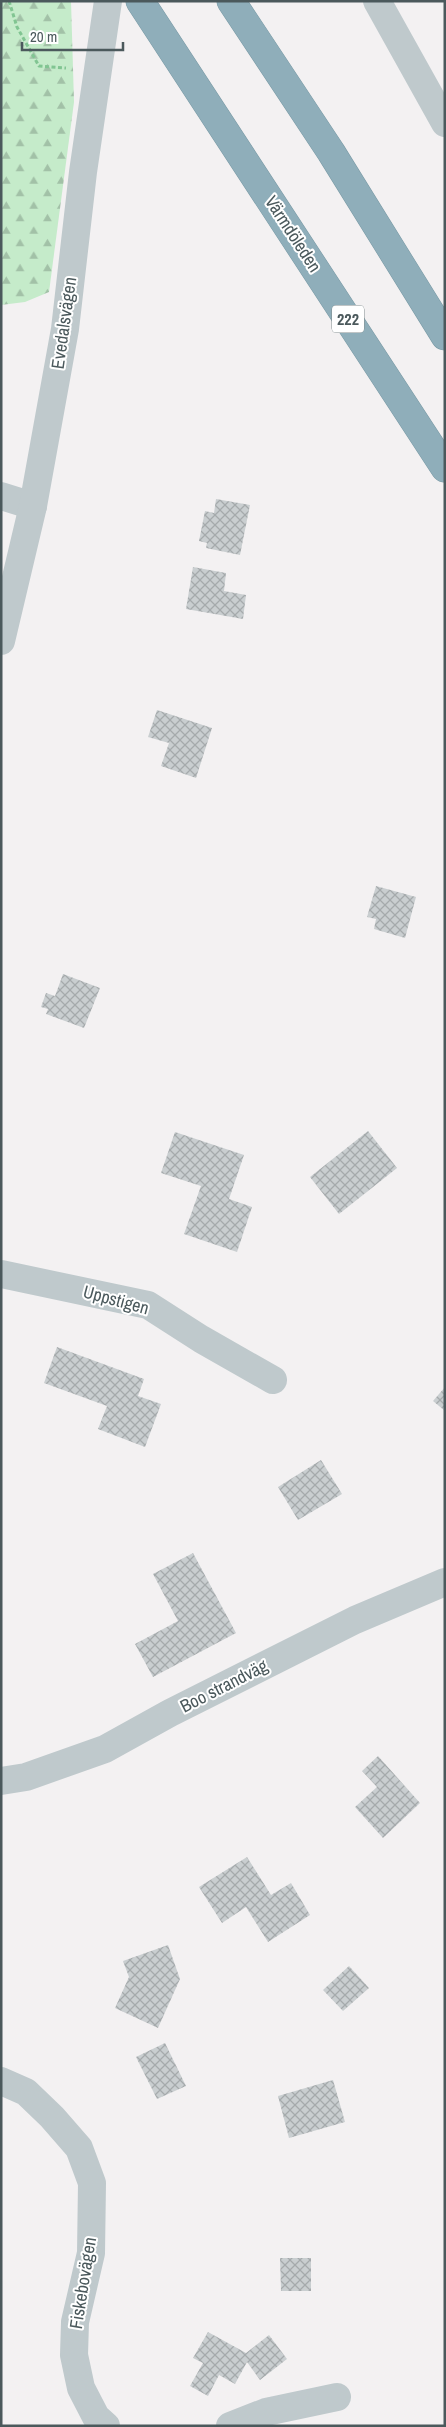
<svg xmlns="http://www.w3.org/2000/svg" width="446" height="2427" font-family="'Archivo Narrow',sans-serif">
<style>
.forest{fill:url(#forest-firs)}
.building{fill:url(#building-cross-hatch)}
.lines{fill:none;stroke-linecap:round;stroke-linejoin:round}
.motorway-casing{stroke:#7a9aa5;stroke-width:29}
.path{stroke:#81c592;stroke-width:3;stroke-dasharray:4 2.5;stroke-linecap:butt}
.minor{stroke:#bfc9cc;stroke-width:28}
.motorway{stroke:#8faeba;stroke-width:28}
.labels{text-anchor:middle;stroke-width:4;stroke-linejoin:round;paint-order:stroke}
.shield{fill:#fff;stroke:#818b8d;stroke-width:1}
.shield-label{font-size:16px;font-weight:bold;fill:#4b595c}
.street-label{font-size:18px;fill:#4b595c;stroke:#fff}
</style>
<defs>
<pattern id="forest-firs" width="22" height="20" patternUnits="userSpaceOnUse" patternTransform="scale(1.25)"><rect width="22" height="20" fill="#c5ebca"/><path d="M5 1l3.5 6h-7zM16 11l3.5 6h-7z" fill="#a2c1a7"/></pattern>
<pattern id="building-cross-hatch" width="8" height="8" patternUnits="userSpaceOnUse" patternTransform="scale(1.25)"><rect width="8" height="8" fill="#c9ced0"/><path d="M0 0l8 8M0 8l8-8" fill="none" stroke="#a5aaac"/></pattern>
</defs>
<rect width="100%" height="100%" fill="#f3f1f2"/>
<polygon class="forest" points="1,1 71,1 74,102 49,292 25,302 1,305"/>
<g class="building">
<polygon points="216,499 250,505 240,555 206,548 207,543 199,541 205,511 214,513"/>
<polygon points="193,567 226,573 224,591 246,595 243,619 186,609"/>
<polygon points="157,710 212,728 196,778 161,766 169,743 148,737"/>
<polygon points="376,886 416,897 405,938 374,929 376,919 367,917"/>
<polygon points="63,974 100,988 84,1028 46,1014 48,1009 41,1007 46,993 55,996"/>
<polygon points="368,1131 397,1168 339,1214 310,1177"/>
<polygon points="175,1132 244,1155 229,1199 252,1207 237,1252 184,1234 201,1186 161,1173"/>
<polygon points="57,1347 144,1379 138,1396 161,1404 145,1447 98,1429 107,1406 44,1383"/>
<polygon points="445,1387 445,1411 433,1401"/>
<polygon points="321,1460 342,1494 298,1520 278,1487"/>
<polygon points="193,1553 236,1633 153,1677 135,1644 178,1621 153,1574"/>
<polygon points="378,1756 420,1803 383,1838 355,1807 377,1787 362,1771"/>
<polygon points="247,1857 271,1895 291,1883 310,1915 268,1942 246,1907 222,1923 199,1887"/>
<polygon points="168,1945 180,1979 158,2028 115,2008 129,1977 123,1961"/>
<polygon points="349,1966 369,1988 343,2011 323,1990"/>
<polygon points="165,2043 186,2086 157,2099 136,2057"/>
<polygon points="333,2080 345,2122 289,2138 278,2096"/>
<polygon points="280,2258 311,2258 311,2291 281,2291"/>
<polygon points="208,2332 246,2353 269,2335 287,2359 260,2380 247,2362 235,2384 219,2375 208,2396 190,2386 203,2363 193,2358"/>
</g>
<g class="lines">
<g class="motorway-casing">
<g id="motorway">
<polyline points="140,1 445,468"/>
<polyline points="231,1 331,152 445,336"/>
</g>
</g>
<polyline class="path" points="9,1 17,27 39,66 66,68"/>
<g class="minor">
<polyline points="377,1 445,123"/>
<polyline points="1,496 33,506"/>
<polyline points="1,641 33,506 65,329 83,172 108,1"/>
<polyline points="1,1274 148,1305 201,1339 273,1380"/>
<polyline points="1,1781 26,1777 105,1749 170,1713 355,1620 445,1582"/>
<polyline points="1,2081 26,2092 52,2117 79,2148 92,2183 91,2253 75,2322 74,2355 81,2388 96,2417 106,2426"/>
<polyline points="230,2426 266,2412 337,2397"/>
</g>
<use href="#motorway" class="motorway"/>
</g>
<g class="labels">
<rect class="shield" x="332" y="305.5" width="32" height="27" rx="4"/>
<g class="shield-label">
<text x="348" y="325">222</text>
</g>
<g class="street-label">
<text transform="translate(293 234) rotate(57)" y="6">Värmdöleden</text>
<text transform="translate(64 323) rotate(-82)" y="6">Evedalsvägen</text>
<text transform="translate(116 1300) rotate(15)" y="6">Uppstigen</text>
<text transform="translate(224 1686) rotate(-27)" y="6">Boo strandväg</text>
<text transform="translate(83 2283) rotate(-81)" y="6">Fiskebovägen</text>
</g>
</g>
<rect width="446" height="2427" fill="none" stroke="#4b595c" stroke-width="5"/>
<path d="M22 42v8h101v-8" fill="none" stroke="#4b595c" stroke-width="2.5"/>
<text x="30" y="42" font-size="15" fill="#4b595c" stroke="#ffffff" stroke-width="4" paint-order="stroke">20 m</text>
</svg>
